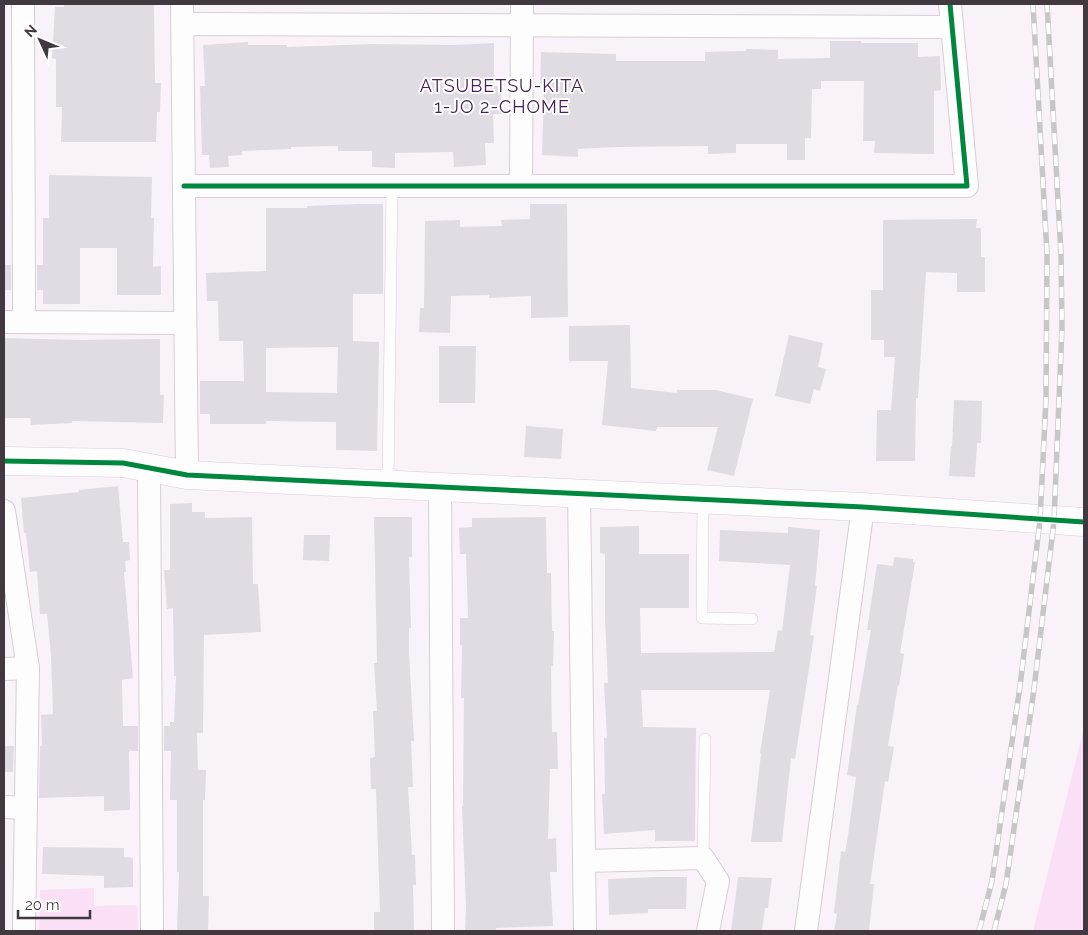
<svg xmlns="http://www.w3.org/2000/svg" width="1088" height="935" font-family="Raleway,sans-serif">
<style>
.green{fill:#fbdff7}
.building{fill:#e1dbe4;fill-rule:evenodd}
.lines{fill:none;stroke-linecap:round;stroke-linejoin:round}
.service-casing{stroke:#d6ced5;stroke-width:12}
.minor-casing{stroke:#d6ced5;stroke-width:24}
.tertiary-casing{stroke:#d6ced5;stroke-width:29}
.service{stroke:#fefdfe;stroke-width:11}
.minor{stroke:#fefdfe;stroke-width:22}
.tertiary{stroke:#fefdfe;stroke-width:28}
.rail-casing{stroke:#c8c6c8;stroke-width:5.5}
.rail{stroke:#fff;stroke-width:4;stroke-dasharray:11;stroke-linecap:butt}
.cycleway-casing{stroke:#fff;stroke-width:8}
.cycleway{stroke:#00873e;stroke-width:5}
.labels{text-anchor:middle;stroke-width:4;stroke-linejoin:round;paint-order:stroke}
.neighbourhood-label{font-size:18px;letter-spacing:1px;fill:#462056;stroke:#fff}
</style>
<rect width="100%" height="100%" fill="#faf2f9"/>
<g class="green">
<polygon points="1084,728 1084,931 1033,931"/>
<polygon points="94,888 94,906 137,905 138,931 39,931 40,890"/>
</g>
<g class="building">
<polygon points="64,4 154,4 155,83 161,83 160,112 157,112 156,142 61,142 62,107 56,107 56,59 52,58 55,7 64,7"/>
<polygon points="830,41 861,41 861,43 918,43 918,57 940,56 941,90 934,91 934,154 874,153 875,141 863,141 864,81 821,81 821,89 812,89 811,138 805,138 805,160 787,160 787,144 736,144 736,153 708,154 708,146 617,147 578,149 578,157 542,155 544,86 540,86 541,52 616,54 616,61 705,61 705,52 746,51 746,49 778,50 778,59 830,58"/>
<polygon points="248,42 248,45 287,45 287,47 373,44 454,45 494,43 494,86 501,86 501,114 493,114 494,143 485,143 486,165 454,167 453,152 395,153 395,168 372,167 372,151 338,151 338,146 291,147 291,149 242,151 242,155 228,156 229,167 210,168 209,155 202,155 200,86 205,86 203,45"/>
<polygon points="49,175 152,177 151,218 154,218 153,267 161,266 161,295 117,295 117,248 80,248 80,304 43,304 43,290 37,290 37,265 43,265 43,218 49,218"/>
<path d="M357,204H383V294H353V341L379,342L377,451L336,450V422L266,421V424H210V414H200V381H244L243,341H219L218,304V301H207L206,273L266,271V208H307V206ZM338,347L337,393L266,392V348Z"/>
<polygon points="530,204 567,204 568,317 531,318 531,296 489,298 489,295 451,296 450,333 419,332 420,308 424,308 425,221 460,220 460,227 502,226 501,220 530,219"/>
<polygon points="977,219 976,228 981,228 981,257 985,257 985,292 957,292 957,273 926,272 918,398 916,398 915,461 876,461 877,410 891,410 895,357 884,357 884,340 871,340 871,290 883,290 883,220"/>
<rect x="4" y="265" width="7" height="25"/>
<polygon points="630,325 631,388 677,393 677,390 716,390 753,399 734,476 707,470 718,427 657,427 656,431 602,425 608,361 569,361 569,326"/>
<polygon points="789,335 823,343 818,367 826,369 820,391 814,389 810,404 775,396"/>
<polygon points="4,338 79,340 160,339 160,395 164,395 163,423 72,421 72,423 31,425 30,418 4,418"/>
<polygon points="439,346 476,346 475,403 439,403"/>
<polygon points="954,400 982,401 981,443 977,443 975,477 949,476 951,446 952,447"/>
<polygon points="526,426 563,429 561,459 524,457"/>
<polygon points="118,486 123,542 129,542 130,560 125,561 126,572 124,572 133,678 122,680 123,726 138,726 138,751 129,751 130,810 104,811 104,796 39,798 40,746 42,746 41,715 53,714 51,655 47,614 40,614 37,571 30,572 26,533 24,533 21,498 79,492 79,490"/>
<polygon points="192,503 192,512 205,512 205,518 252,517 253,584 258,584 261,632 204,635 203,733 197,733 198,770 206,770 205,800 203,800 203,896 209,896 208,931 177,931 179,872 177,872 177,800 170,800 171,751 164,751 164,726 170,726 170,722 174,722 176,676 174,676 173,608 167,609 164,570 170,570 170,504"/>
<polygon points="374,517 412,517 412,557 409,557 411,628 409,628 409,653 414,741 411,741 413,787 408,787 412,855 415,855 416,885 413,885 414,931 374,931 374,912 380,912 376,789 371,789 370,758 375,757 373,711 377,711 374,663 377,663"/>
<polygon points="546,517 547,573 551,573 552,631 554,631 553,666 551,666 552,732 557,732 558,769 550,769 548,839 556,838 557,872 550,872 553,926 496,928 496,931 465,931 466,907 462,806 463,806 464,698 461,698 462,645 460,645 460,618 468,618 466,554 460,554 459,528 472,527 472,518"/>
<polygon points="639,526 639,554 689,554 689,608 640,608 641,653 774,652 778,630 782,631 790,565 719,561 720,530 788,533 788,527 820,530 815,586 817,586 810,635 814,636 795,759 791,758 782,842 751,842 761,754 760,753 770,690 641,690 643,727 696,728 695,841 655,841 655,830 604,834 602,794 605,794 604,738 607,738 604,683 608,683 605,619 605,554 600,553 600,527"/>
<polygon points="304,535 330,535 329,561 303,560"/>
<polygon points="894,557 913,559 913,562 915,562 900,653 904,654 899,686 898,685 888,746 894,747 888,782 885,781 870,884 874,884 869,931 834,931 837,914 834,913 841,851 845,852 847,843 856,777 847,775 857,705 858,705 871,630 867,630 877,564 893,566"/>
<polygon points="4,746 14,746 13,772 4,772"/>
<polygon points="43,847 124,848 124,857 133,858 133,887 104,888 104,876 42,874"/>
<polygon points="655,877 687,877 686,909 648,909 648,913 609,915 608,879"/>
<polygon points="738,877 772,878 768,908 765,908 762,931 731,931"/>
</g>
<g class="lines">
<g class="service-casing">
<g id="service">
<polyline points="388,484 392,186"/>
<polyline points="703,500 702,618 752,619"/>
<polyline points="703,858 705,739"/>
</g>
</g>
<g class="minor-casing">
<g id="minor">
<polyline points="23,4 24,322"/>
<polyline points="182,4 187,475"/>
<polyline points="183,24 952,27"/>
<polyline points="184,186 967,186 950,4"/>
<polyline points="521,186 522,4"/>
<polyline points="4,322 185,323"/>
<polyline points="149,468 152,931"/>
<polyline points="440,487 443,931"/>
<polyline points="579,494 585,931"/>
<polyline points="4,511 28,668 24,931"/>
<polyline points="4,669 28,668"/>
<polyline points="4,807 26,808"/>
<polyline points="584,861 703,858 718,881 708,931"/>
<polyline points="806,931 863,507"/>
</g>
</g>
<g class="tertiary-casing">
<polyline id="tertiary" points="4,461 123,463 187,475 863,507 1084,522"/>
</g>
<use href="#service" class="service"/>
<use href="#minor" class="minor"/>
<use href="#tertiary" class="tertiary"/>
<g class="rail-casing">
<g id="rail">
<polyline points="979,931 992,881 1020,686 1040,520 1046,399 1047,254 1033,4"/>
<polyline points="994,931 1006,884 1034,689 1054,521 1062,327 1061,254 1047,4"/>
</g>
</g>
<use href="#rail" class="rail"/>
<g class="cycleway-casing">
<g id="cycleway">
<polyline points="184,186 967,186 950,4"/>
<polyline points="4,461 123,463 187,475 863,507 1084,522"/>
</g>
</g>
<use href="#cycleway" class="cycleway"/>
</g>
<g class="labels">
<g class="neighbourhood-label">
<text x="502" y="92">ATSUBETSU-KITA<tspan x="502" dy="21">1-JO 2-CHOME</tspan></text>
</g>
</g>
<rect width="1088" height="935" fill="none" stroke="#423840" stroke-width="10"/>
<g transform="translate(40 40) rotate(314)" stroke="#ffffff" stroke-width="4" paint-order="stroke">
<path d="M0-4L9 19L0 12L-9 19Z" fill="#423840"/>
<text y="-8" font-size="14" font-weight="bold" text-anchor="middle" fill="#423840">N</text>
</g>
<path d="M18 910v8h72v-8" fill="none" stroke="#423840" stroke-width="2.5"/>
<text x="25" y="910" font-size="15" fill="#423840" stroke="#ffffff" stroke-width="4" paint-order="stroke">20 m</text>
</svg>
